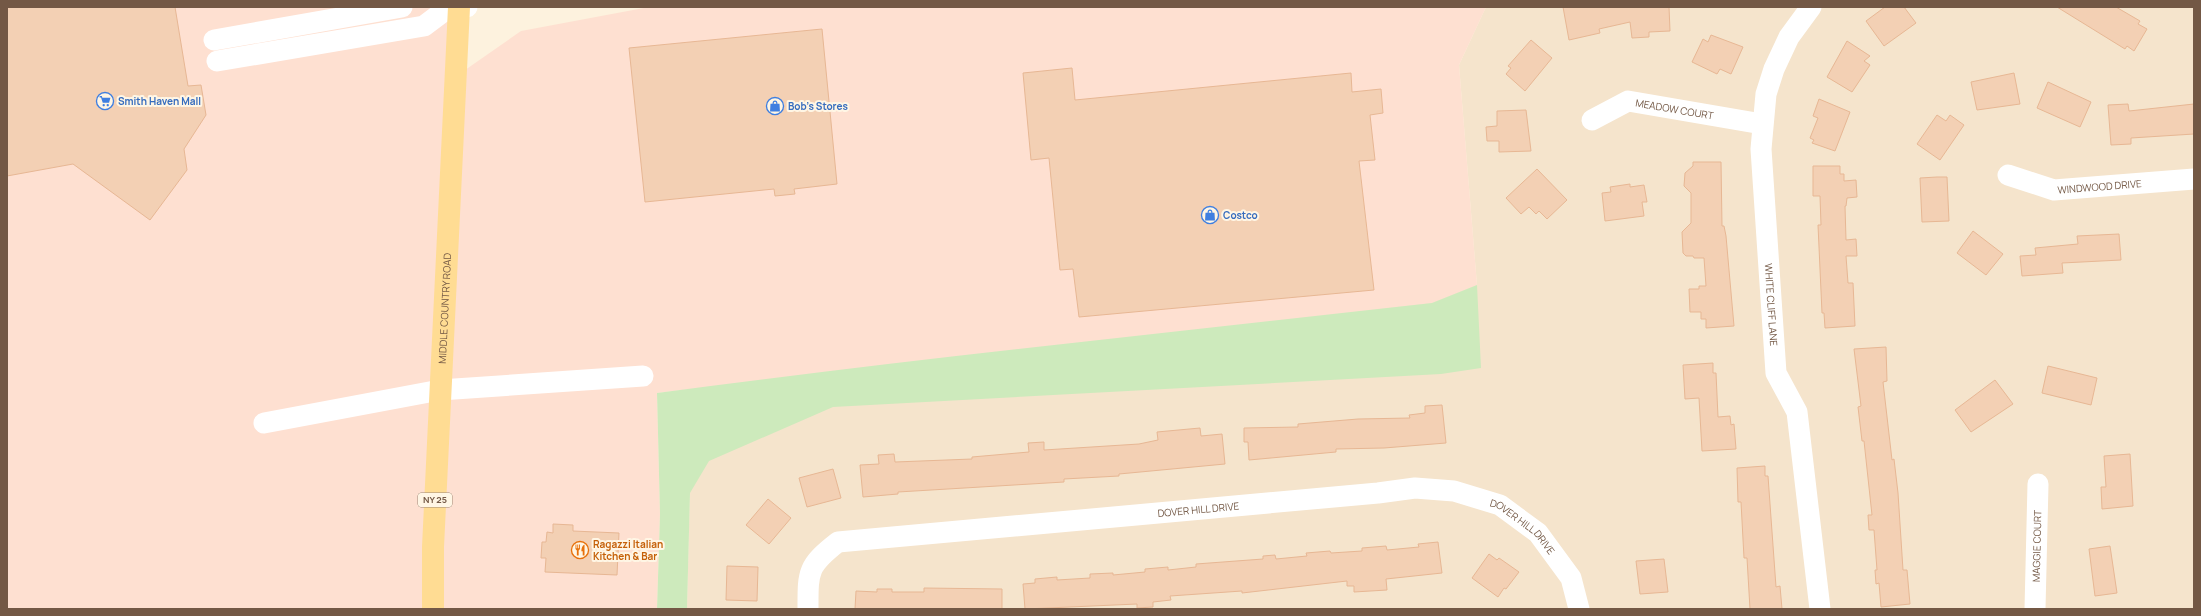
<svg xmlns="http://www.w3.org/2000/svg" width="2201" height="616" font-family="Manrope,sans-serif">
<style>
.residential{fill:#f5e4cc}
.commercial{fill:#fee0d1}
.green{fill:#cdeabc}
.building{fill:#f3d0b4;stroke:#e7b794}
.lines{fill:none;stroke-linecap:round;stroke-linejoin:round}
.minor{stroke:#fff;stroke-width:21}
.major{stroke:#ffdc93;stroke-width:22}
.labels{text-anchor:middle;stroke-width:4;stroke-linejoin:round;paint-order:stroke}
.shield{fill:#fff6e5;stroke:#9d8775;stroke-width:1}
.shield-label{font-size:9px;font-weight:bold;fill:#735845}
.shop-label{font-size:10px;font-weight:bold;fill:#366cbe;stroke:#fff6e5;text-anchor:start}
.street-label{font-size:10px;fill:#735845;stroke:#fff6e5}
.food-label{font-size:10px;font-weight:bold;fill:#c56008;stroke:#fff6e5;text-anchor:start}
</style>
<rect width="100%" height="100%" fill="#fdf2de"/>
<polygon class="residential" points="1486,7 2194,7 2194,609 687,609 691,447 890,338 1477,285 1459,65"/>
<polygon class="commercial" points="7,7 459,7 455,77 521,31 649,7 1486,7 1459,65 1477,285 1432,303 657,393 660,514 657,609 7,609"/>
<path class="green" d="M1477,285L1481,368L1441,374L833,407L709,461L690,493L687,609H657L660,514L657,393C915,359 1173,332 1432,303Z"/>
<g class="building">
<polygon points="7,7 175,7 188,86 201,85 206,115 184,149 187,170 150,220 73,164 7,176"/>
<polygon points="1563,7 1669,7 1670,31 1649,32 1649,37 1632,38 1630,22 1599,29 1600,33 1569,40"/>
<polygon points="1885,7 1904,7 1916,23 1884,46 1866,21"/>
<polygon points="2057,7 2116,7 2140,21 2138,24 2147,29 2134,51 2127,46 2125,49"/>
<polygon points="822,29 837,184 794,189 795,194 775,196 774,189 645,202 629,48"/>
<polygon points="1711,35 1743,47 1731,74 1720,69 1717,74 1692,62 1703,39 1708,42"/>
<polygon points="1531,40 1552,58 1525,91 1506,74 1511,68 1508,66"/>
<polygon points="1847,41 1870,56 1864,61 1870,65 1852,92 1827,77"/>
<polygon points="1072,68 1075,100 1351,73 1352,92 1381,89 1383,113 1370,115 1375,160 1359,161 1374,290 1079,317 1073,269 1060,270 1049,158 1031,160 1023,73"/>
<polygon points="2014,73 2020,104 1977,110 1971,82"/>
<polygon points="2048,82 2091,102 2080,127 2037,108"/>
<polygon points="1819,99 1850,112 1835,151 1812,143 1814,140 1810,138 1818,118 1813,116"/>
<polygon points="2128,104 2129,111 2194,104 2194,134 2131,138 2131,144 2111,145 2108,105"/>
<polygon points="1526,110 1531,151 1499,152 1499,141 1487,141 1486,127 1497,126 1497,111"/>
<polygon points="1937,115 1946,121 1950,115 1964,125 1940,160 1917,144"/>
<polygon points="1693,162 1721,162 1722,226 1724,226 1726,236 1734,326 1706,328 1706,319 1701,319 1701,312 1690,312 1689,289 1699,289 1699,286 1706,286 1704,258 1694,258 1693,256 1686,256 1683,253 1682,232 1691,223 1691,193 1684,186 1685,173 1693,166"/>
<polygon points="1813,166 1840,166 1840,174 1844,174 1844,181 1856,180 1857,197 1847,198 1846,206 1845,206 1846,240 1856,239 1857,256 1846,256 1848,283 1853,283 1855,326 1825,328 1824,313 1822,313 1818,225 1821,225 1820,196 1813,196"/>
<polygon points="1537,169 1567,200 1547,219 1539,211 1536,214 1529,207 1521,214 1506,198"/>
<polygon points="1937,177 1947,177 1949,221 1922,222 1920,178"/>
<polygon points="1630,184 1630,187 1644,185 1647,202 1642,202 1644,216 1605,221 1602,193 1611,192 1610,187"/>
<polygon points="1973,231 2003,254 1986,275 1957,253"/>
<polygon points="2119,234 2121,260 2062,263 2063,273 2022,276 2020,256 2036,255 2035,248 2078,244 2077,236"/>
<polygon points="1886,347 1887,381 1883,382 1892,460 1894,459 1898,493 1903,570 1907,570 1910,604 1881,607 1879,583 1876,584 1875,570 1877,570 1874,530 1869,530 1868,515 1872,515 1864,441 1862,441 1858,407 1861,406 1854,349"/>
<polygon points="1713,363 1713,373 1716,373 1718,417 1730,416 1731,425 1734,424 1736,449 1702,451 1699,398 1685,399 1683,365"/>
<polygon points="2048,366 2097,378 2091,405 2042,393"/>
<polygon points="1995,380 2013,404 1971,432 1955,410"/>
<polygon points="1442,405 1446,443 1384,448 1336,449 1336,452 1249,460 1248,442 1244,442 1244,428 1298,427 1298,424 1358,419 1410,418 1409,415 1425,413 1425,406"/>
<polygon points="1200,428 1201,436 1222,434 1225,464 1119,474 1119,476 1064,479 1064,482 898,492 898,494 863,497 860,465 879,464 878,455 894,454 895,462 972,459 972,457 1029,452 1028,443 1044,442 1044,450 1139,444 1158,440 1157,432"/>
<polygon points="2130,454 2133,506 2102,509 2101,487 2106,487 2104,456"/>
<polygon points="1765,466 1765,476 1768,476 1776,587 1780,586 1782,609 1750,609 1747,558 1744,558 1741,502 1738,502 1737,468"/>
<polygon points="833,469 841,498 807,507 799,478"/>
<polygon points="768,499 791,518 769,544 746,525"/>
<polygon points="553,524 573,525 573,531 619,533 617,575 545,572 546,558 541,558 542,542 546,542 547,532 553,533"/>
<polygon points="1438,542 1442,573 1386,579 1387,590 1354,592 1354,586 1347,586 1347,581 1242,593 1242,591 1170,596 1171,600 1153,602 1153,607 1137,608 1137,604 1025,609 1023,584 1035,583 1035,579 1057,577 1057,580 1090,578 1090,574 1113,573 1113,575 1145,572 1145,569 1168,567 1168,570 1196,567 1196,564 1263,559 1263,556 1275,555 1276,559 1307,556 1306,553 1330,551 1331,553 1362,551 1362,548 1386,546 1387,550 1419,547 1418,544"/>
<polygon points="2110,546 2117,593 2095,596 2089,549"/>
<polygon points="1489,554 1497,560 1499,558 1519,572 1506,589 1504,588 1498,597 1472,578"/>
<polygon points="1664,559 1668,592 1640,594 1636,561"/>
<polygon points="727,566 758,567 757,601 726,600"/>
<polygon points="924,588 1002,589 1002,609 855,609 856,591 877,592 877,589 892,589 892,592 924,592"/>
</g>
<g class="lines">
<g class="minor">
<path id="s1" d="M1811,7L1789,37L1774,69L1766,94L1761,149L1776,373L1797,412L1820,609"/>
<polyline points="214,40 402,7"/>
<polyline points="217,61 424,26 444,11 467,7"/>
<path id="s2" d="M1592,120L1628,101L1762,124"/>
<path id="s3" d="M2008,175L2054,190L2194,179"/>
<polyline points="264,423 440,390 643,376"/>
<path id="s4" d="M808,609C808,572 807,566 838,542L1378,493L1415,488L1454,491L1500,505L1538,533L1571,578L1579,609"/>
<path id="s5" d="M2035,609L2038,484"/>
</g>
<path class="major" id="s6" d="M433,609V547L459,7"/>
</g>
<defs>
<g id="supermarket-ring" transform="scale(0.9)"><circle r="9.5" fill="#fff6e5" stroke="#3f7fe0" stroke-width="1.5"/><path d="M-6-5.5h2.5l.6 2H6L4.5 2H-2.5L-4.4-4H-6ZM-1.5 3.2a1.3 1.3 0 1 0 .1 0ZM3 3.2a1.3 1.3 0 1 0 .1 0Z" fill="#3f7fe0"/></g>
<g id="shop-ring" transform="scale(0.9)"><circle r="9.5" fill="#fff6e5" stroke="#3f7fe0" stroke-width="1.5"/><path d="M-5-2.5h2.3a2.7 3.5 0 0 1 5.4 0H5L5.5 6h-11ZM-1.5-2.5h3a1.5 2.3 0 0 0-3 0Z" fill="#3f7fe0"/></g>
<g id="restaurant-ring" transform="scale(0.9)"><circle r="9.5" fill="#fff6e5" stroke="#e8710a" stroke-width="1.5"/><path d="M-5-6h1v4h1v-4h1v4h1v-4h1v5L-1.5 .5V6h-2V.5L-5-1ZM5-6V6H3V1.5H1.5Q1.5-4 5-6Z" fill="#e8710a"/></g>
</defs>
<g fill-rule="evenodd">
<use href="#supermarket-ring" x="105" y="101"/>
<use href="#shop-ring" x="775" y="106"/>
<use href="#shop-ring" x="1210" y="215"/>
<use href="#restaurant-ring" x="580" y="550"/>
</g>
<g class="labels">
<rect class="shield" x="418" y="493" width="34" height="14" rx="3"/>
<g class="shield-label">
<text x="435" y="503">NY 25</text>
</g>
<g class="shop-label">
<text x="118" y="105">Smith Haven Mall</text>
<text x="788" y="110">Bob's Stores</text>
<text x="1223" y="219">Costco</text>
</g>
<g class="street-label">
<text dy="4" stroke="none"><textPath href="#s2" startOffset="88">MEADOW COURT</textPath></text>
<text dy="4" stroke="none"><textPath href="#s3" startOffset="94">WINDWOOD DRIVE</textPath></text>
<text dy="4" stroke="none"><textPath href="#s1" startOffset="310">WHITE CLIFF LANE</textPath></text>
<text dy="4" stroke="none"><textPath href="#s6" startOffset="301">MIDDLE COUNTRY ROAD</textPath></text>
<text dy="4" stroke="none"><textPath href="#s4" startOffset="440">DOVER HILL DRIVE</textPath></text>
<text dy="4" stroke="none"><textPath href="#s4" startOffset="776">DOVER HILL DRIVE</textPath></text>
<text dy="4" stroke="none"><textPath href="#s5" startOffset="63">MAGGIE COURT</textPath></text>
</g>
<g class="food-label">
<text x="593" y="548">Ragazzi Italian<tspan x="593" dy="12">Kitchen &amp; Bar</tspan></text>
</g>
</g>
<rect width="2201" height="616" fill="none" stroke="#735845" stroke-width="16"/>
</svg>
